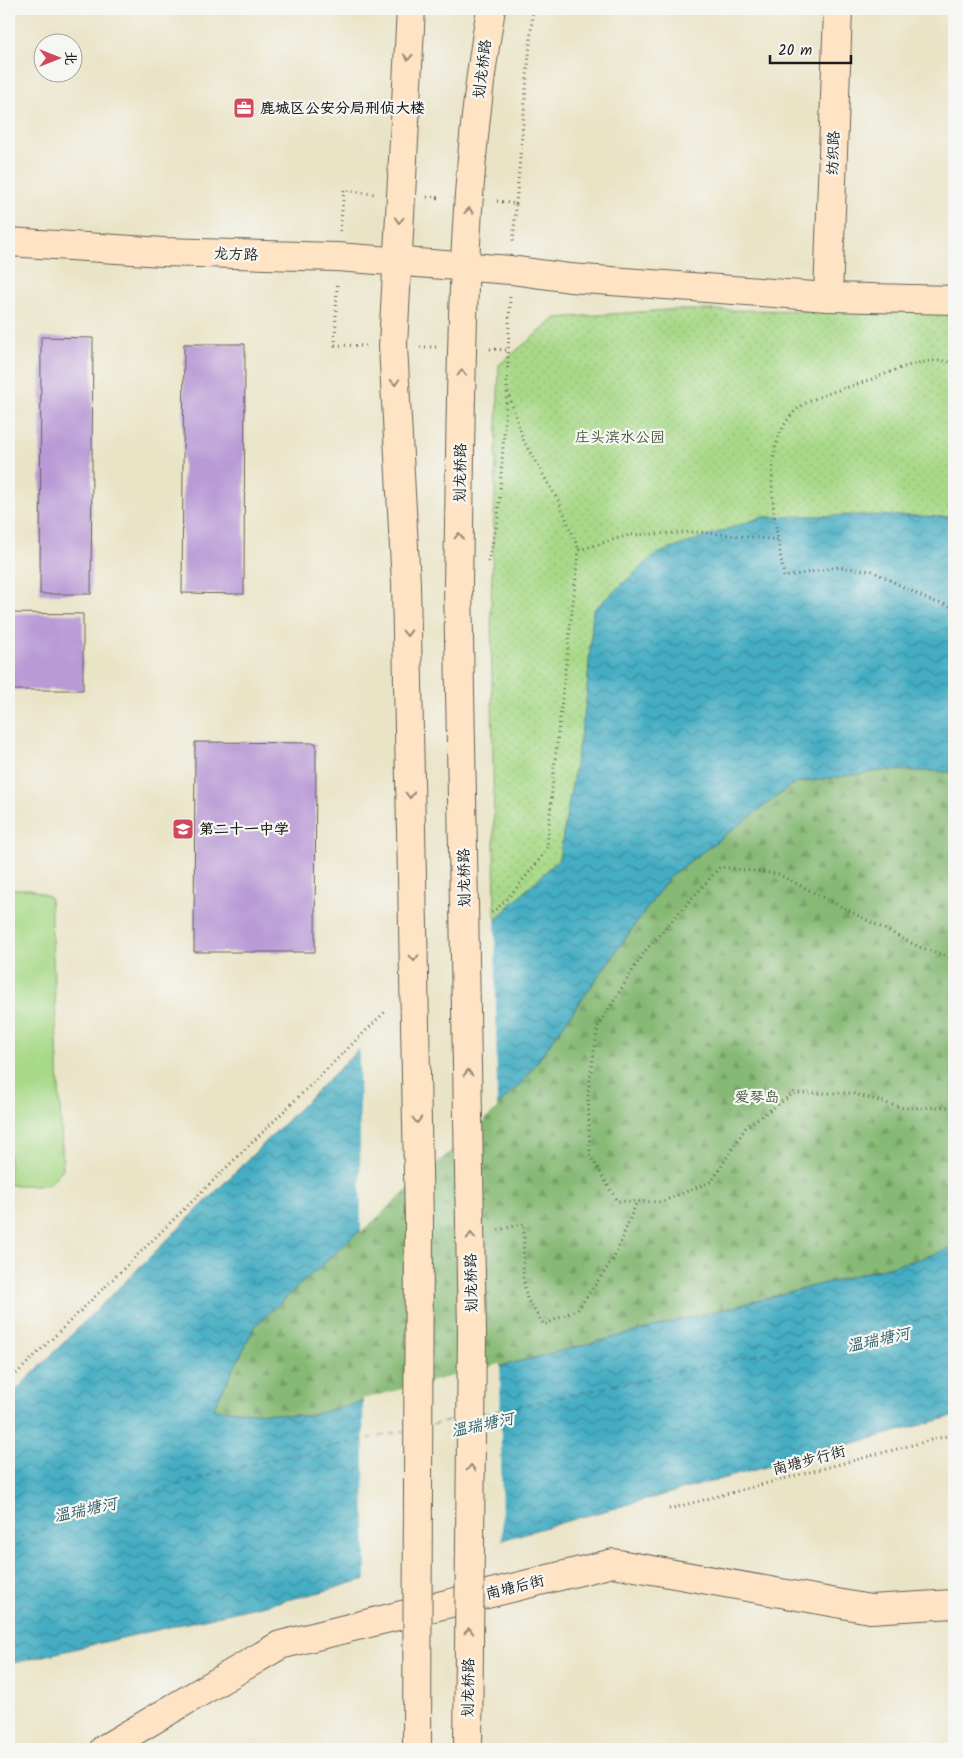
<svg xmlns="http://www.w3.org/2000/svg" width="963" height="1758" font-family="Kalam,'LXGW WenKai TC',sans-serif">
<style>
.grass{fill:url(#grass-dots);stroke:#627a52}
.forest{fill:url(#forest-firs);stroke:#516a48}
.garden{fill:#a8d988;stroke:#627a52}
.water{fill:url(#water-waves);stroke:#306470}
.pier{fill:#eae4c7}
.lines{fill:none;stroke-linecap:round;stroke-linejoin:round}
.ferry{stroke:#2e5d67;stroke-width:1;stroke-dasharray:6 5;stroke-linecap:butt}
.building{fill:#b99ad6}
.secondary-casing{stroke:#646258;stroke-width:30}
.path{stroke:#646258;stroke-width:3;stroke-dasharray:1 4;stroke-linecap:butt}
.secondary{stroke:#fee4c5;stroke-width:28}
.secondary-bridge-casing{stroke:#646258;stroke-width:30;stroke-linecap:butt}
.secondary-bridge{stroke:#fee4c5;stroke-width:28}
.oneway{stroke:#988a79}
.labels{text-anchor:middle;stroke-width:4.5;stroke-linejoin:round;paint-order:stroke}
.street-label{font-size:15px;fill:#1c1c1c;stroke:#f6f6f2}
.poi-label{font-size:15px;font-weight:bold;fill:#1c1c1c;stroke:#f6f6f2;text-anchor:start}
.park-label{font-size:15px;fill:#46553c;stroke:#f6f6f2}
.water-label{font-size:16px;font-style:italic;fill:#2e5d67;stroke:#f6f6f2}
</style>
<defs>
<pattern id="grass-dots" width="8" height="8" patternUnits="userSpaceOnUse" patternTransform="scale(1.25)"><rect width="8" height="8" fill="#a8d988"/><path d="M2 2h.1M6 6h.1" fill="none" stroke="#90ba75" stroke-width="1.8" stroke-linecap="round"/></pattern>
<pattern id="forest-firs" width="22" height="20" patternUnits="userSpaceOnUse" patternTransform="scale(1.25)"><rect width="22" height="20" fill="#86b974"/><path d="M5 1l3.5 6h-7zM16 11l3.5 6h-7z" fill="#739e64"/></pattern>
<pattern id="water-waves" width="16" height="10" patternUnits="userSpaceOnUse" patternTransform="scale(1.25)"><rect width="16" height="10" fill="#44adc3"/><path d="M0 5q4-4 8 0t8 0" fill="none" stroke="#388c9e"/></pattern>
</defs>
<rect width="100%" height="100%" fill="#f6f6f2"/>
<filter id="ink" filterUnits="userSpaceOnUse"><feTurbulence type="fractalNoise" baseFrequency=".02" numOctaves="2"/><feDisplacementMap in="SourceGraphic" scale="10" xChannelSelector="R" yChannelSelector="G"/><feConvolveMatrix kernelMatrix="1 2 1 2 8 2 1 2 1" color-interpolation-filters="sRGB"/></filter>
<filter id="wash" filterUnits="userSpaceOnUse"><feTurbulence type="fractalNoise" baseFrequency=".0096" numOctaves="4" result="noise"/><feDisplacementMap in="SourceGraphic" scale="20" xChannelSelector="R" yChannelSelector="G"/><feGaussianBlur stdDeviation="1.12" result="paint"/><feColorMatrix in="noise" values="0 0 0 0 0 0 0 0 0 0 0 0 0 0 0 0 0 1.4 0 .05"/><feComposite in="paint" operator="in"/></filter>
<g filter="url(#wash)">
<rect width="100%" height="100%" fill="#eae4c7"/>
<polygon class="grass" points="668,310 954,311 954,517 862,515 762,517 593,610 586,703 559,859 495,920 491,606 499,365 556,318"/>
<polygon class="forest" points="889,770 954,772 954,1247 923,1258 307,1416 213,1409 256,1325 522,1083 670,876 795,783"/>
<polygon class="garden" points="9,889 31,889 50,897 63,1169 48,1185 9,1185"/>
<polygon class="water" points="862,515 954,517 954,772 889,770 795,783 670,876 522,1083 256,1325 213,1409 307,1416 923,1258 954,1247 954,1416 578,1518 317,1593 9,1664 9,1397 359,1049 410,1010 495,920 559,859 586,703 593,610 656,554 762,517"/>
<g class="pier">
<polygon points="495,917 497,1109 361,1232 359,1046 409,1008"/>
<polygon points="500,1364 502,1542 366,1581 363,1399"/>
</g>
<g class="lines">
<g class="ferry">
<polyline points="483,1414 954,1312"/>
<polyline points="432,1425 458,1419"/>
<polyline points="9,1540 221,1471 404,1431"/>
</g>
</g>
<g id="blocks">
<g class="building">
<polygon points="41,337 93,338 91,594 40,594"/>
<polygon points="184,344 245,344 244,594 182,593"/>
<polygon points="9,613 83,614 83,690 9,690"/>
<polygon points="195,742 316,743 315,952 194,952"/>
</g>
</g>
</g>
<g filter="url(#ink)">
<use href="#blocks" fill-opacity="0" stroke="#646258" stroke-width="1"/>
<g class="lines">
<g class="secondary-casing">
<g id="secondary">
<polyline points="9,242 163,252 337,257 511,270 570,278 828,297 954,300"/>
<polyline points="828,297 838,9"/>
<polyline points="406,584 393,346 411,9"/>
<path d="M458,584C462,392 458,198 491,9"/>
<polyline points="104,1749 280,1645 613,1563 870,1609 954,1604"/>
</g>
</g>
<g class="path">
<polyline points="427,197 441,198"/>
<polyline points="497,201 516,204 513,244"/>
<polyline points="516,204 533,9"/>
<polyline points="340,231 344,190 374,194"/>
<polyline points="337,285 335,345 366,346"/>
<polyline points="510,297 507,389 524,442 559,502 579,550"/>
<polyline points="420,347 436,347"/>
<polyline points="490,349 507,350"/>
<path d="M954,363C927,355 896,370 870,380C850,387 825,393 806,403C752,435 777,527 784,577L838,567L872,571L929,600L954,607"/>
<polyline points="488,562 498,518 507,392"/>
<polyline points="492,913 508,898 538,862 547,847 554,769 579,550 629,535 700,532 779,540"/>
<polyline points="954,959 919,947 778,874 720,867 645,951 598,1026 588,1092 590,1155 617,1201 661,1202 712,1181 746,1127 794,1093 852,1093 903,1108 954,1107"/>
<polyline points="498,1230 524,1224 523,1277 527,1299 544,1325 578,1309 614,1258 637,1201"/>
<polyline points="9,1381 387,1010"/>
<polyline points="669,1509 954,1434"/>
</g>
<use href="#secondary" class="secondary"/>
<g class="secondary-bridge-casing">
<g id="secondary-bridge">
<polyline points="406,584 419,1221 417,1749"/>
<polyline points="458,584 472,1332 468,1749"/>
</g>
</g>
<use href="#secondary-bridge" class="secondary-bridge"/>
</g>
<defs><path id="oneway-chevron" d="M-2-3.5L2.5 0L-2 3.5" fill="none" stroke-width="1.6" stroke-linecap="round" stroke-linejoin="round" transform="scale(1.25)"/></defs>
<g class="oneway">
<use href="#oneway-chevron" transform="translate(408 57) rotate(93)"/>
<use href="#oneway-chevron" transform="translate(469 211) rotate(-85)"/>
<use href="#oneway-chevron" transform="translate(399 220) rotate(94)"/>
<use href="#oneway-chevron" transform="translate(462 373) rotate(-89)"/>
<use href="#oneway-chevron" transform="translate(395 382) rotate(87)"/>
<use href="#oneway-chevron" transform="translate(459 536) rotate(-89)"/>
<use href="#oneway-chevron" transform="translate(407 633) rotate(89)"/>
<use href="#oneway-chevron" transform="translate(410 795) rotate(89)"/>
<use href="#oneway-chevron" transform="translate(414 958) rotate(89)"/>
<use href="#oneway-chevron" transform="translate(468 1073) rotate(-91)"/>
<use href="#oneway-chevron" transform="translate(417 1120) rotate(89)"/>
<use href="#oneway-chevron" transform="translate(471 1236) rotate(-91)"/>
<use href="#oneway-chevron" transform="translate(471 1468) rotate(-89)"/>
<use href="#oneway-chevron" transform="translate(469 1631) rotate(-89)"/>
</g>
</g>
<defs>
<g id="office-square" transform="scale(1.125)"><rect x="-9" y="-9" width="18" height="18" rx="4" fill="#d1495b" stroke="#f6f6f2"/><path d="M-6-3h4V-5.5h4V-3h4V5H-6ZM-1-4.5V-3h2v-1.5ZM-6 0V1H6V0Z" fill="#fff"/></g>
<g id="school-square" transform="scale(1.125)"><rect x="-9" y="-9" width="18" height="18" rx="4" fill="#d1495b" stroke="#f6f6f2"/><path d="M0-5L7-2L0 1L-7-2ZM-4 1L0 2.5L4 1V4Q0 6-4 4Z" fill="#fff"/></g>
</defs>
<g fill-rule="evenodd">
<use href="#office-square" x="244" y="108"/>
<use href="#school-square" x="183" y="829"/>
</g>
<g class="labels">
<g class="street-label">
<text transform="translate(482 69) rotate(-83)" y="5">划龙桥路</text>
<text transform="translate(833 153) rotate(-88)" y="5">纺织路</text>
<text transform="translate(236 254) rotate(2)" y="5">龙方路</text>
<text transform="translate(460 473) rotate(-89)" y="5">划龙桥路</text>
<text transform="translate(464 878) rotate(-91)" y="5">划龙桥路</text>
<text transform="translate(471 1283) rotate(-91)" y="5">划龙桥路</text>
<text transform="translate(809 1460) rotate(-15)" y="5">南塘步行街</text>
<text transform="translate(515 1587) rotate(-14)" y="5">南塘后街</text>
<text transform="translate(468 1688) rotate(-89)" y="5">划龙桥路</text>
</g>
<g class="poi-label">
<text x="260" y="113">鹿城区公安分局刑侦大楼</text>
<text x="199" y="834">第二十一中学</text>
</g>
<g class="park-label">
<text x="620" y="442">庄头滨水公园</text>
<text x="757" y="1102">爱琴岛</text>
</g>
<g class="water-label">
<text transform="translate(878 1339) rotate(-12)" y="6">温瑞塘河</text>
<text transform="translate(482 1424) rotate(-12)" y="6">温瑞塘河</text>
<text transform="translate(85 1509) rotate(-12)" y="6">温瑞塘河</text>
</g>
</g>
<rect width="963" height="1758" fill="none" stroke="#f6f6f2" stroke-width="30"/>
<g transform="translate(58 58) rotate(90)"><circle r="24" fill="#f6f6f2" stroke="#9f9f9c"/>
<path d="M0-4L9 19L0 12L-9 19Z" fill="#d1495b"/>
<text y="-8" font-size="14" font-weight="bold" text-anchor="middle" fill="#1c1c1c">北</text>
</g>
<path d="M770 55v8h81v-8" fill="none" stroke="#1c1c1c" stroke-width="2.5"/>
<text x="778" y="55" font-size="15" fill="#1c1c1c" stroke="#f6f6f2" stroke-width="4" paint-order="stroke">20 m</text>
</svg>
